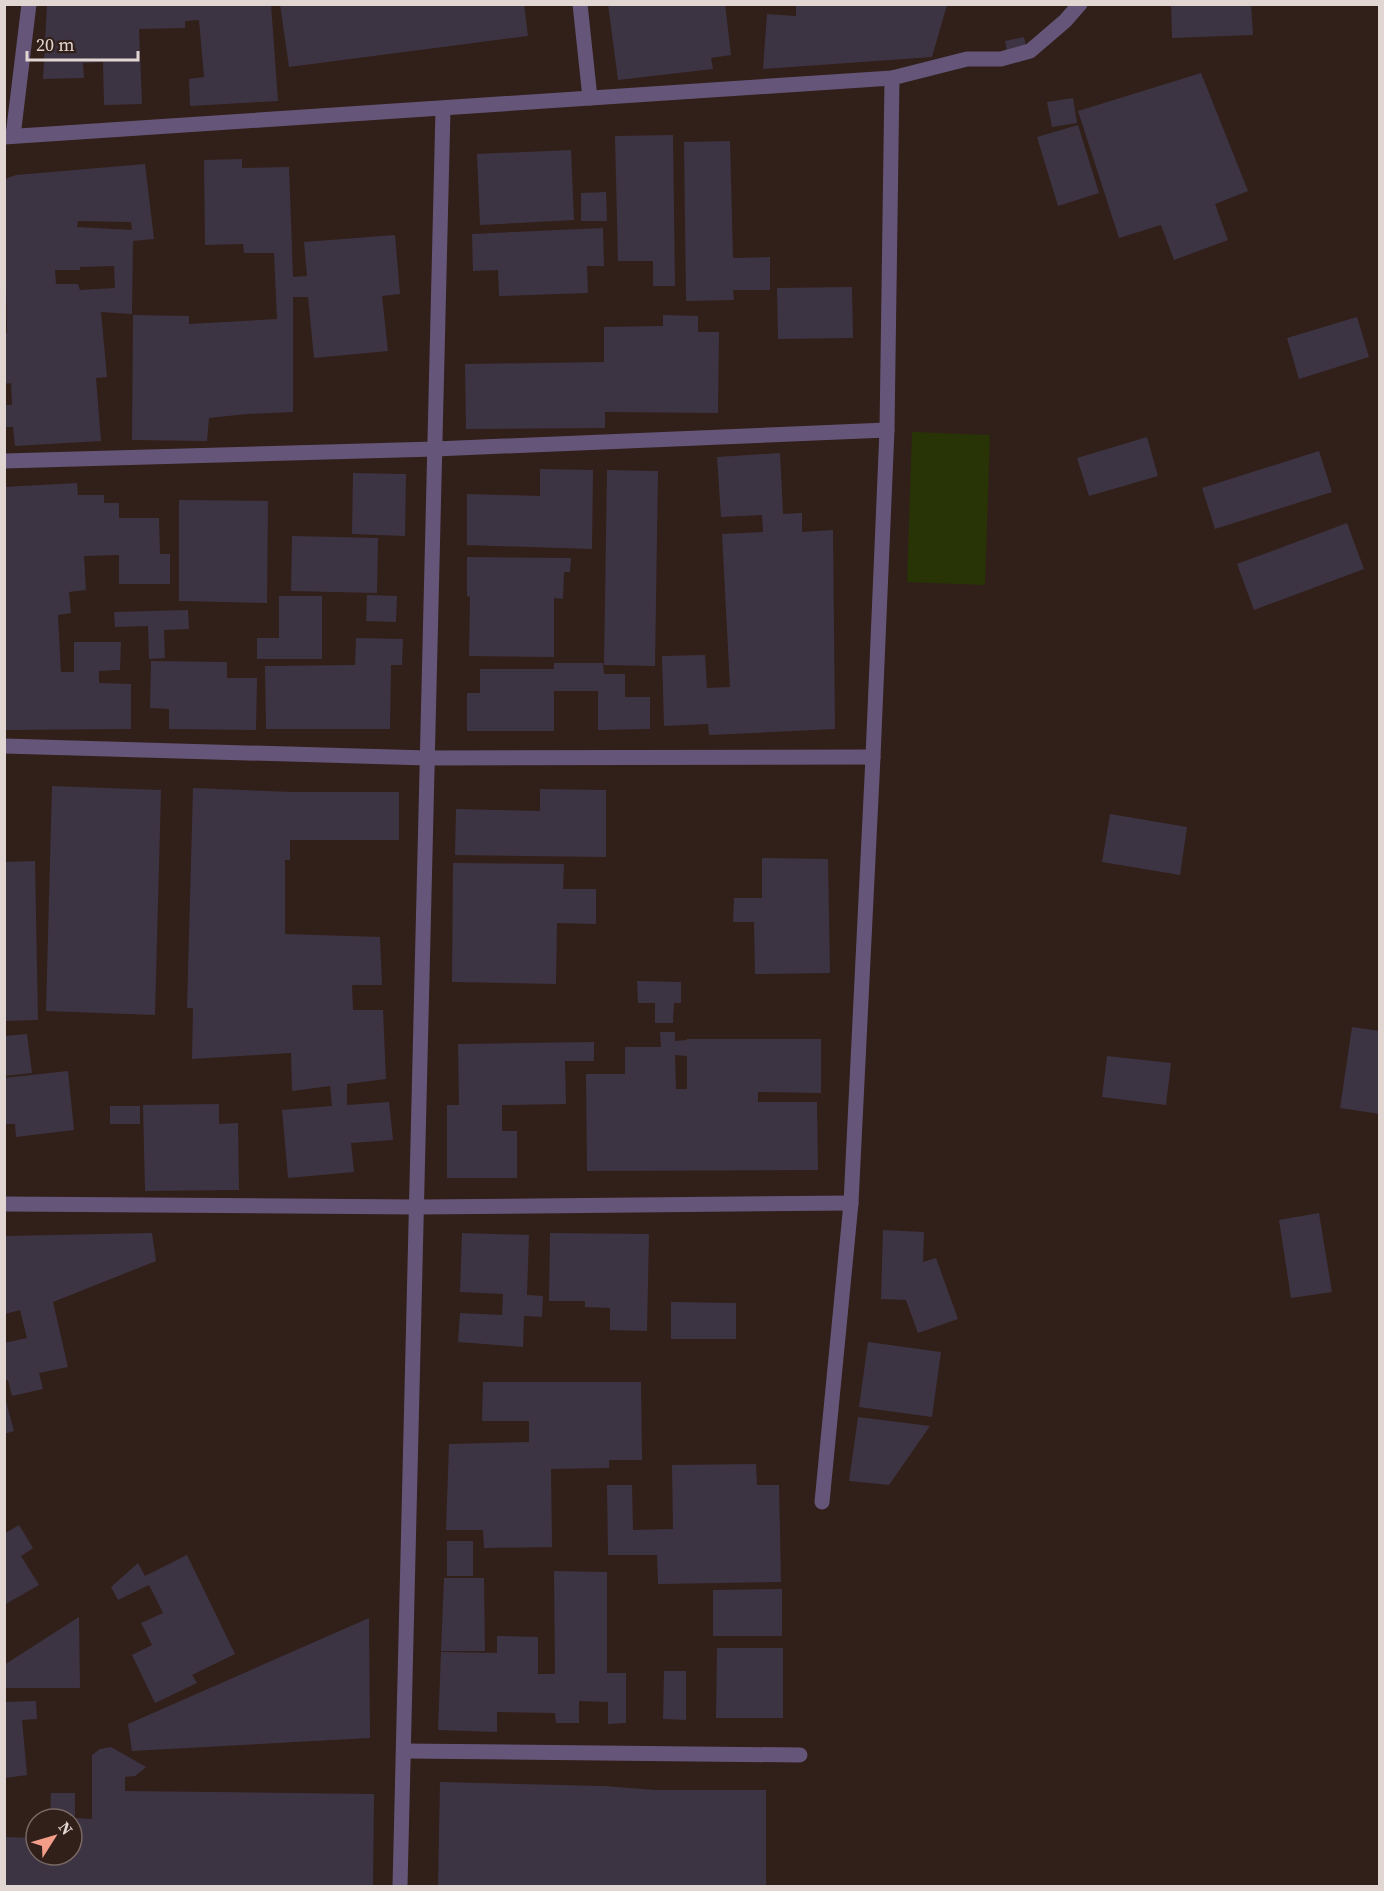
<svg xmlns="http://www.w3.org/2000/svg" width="1384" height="1891" font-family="'Source Serif 4',serif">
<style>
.pitch{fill:#283405}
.building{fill:#3d3443;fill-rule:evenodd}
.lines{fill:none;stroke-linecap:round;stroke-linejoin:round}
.street{stroke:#655579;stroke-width:15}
</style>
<rect width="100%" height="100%" fill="#311f19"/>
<polygon class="pitch" points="912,432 990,435 985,585 907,582"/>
<g class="building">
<polygon points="47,4 185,4 185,6 271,4 278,101 190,106 189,79 204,77 199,20 185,21 185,28 139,29 142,104 104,105 103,62 83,63 84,78 43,79"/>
<polygon points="280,4 524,4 528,36 289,67"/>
<polygon points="608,4 725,4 731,55 711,58 713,69 618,80"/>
<polygon points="1171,4 1251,4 1253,35 1172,38"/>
<polygon points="796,5 947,5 932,57 763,69 767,14 796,16"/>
<polygon points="1024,37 1027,50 1008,55 1005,41"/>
<polygon points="1201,73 1248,191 1215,204 1228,240 1174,260 1161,225 1119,238 1078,111"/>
<polygon points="1073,98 1077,123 1052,127 1047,102"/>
<polygon points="1078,125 1099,193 1058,206 1037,137"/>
<polygon points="673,135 675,286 653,286 653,261 618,261 615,136"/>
<polygon points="730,141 733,258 770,257 770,290 733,290 734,300 686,301 684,142"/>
<polygon points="571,150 574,220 480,225 477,154"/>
<polygon points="242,159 242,168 289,167 293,277 307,276 304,242 395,235 400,294 382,296 388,351 314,358 308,297 293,297 293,412 247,414 209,418 207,441 132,440 133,315 189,316 189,324 277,319 274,253 244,253 243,244 205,245 204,160"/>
<path d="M145,164L154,239L133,241L132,314L101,312L107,377L96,378L101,441L15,446L13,427H4V405H12L11,383L4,384V333H7L4,184L7,178L16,175ZM78,221L131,222L132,230L77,227ZM114,266L115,288L80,290L78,284H56L55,270H80V267Z"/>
<polygon points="606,192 607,221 581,221 581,193"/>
<polygon points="603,228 604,266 587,266 588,293 499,296 498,270 473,271 472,234"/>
<polygon points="852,287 853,338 778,339 777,288"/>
<polygon points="663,315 698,316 698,332 719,332 718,413 605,412 605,428 466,429 465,364 604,362 604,327 663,326"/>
<polygon points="1357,317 1369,357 1299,379 1287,338"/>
<polygon points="1147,437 1158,476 1089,496 1077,458"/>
<polygon points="1319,451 1332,492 1215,529 1202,488"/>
<polygon points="780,453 783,514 802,513 802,532 833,530 835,729 709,735 708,724 664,726 662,656 705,655 707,688 730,687 722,534 763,532 762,515 721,517 717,457"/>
<polygon points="540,469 593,470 592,549 467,545 467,494 540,496"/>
<polygon points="607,470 658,471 655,666 604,665"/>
<polygon points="353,473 406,474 405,536 352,534"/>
<polygon points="77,483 78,495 104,495 104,503 119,503 119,518 159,518 160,554 170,554 170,584 119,584 119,555 84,556 86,590 69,592 71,613 58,615 61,672 74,672 74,642 121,642 120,670 99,671 99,683 131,684 131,729 4,730 4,487"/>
<polygon points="179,500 268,501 267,603 179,601"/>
<polygon points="1347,523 1364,569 1254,610 1237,564"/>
<polygon points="292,536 378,538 377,593 291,591"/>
<polygon points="467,557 571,558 570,572 564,572 563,599 554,598 554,657 469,656 470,597 467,596"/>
<polygon points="367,595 397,596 396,622 366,621"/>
<polygon points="279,596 322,596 322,659 257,659 257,638 279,638"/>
<polygon points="188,610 189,629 164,630 165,658 149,659 148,626 115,627 114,612"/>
<polygon points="356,638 403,639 402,665 391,665 390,729 266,729 265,666 355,665"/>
<polygon points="151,661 227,662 227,678 257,678 256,730 169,729 169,709 150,708"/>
<polygon points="554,663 603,663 604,674 625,674 625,697 650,697 650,729 598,730 598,691 554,691 554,731 467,731 467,693 480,693 480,669 554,669"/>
<polygon points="52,786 161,790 155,1015 46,1011"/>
<polygon points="193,788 292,792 399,792 399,840 290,840 290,860 285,860 285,934 380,937 382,985 352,985 353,1010 383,1010 386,1079 347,1084 347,1105 389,1102 393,1140 351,1143 354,1172 288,1178 282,1110 332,1106 330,1086 292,1091 291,1053 192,1059 193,1008 187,1008"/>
<polygon points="540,789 606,790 606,857 455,855 456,809 540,811"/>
<polygon points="1110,814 1187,827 1180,875 1102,862"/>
<polygon points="762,858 828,859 830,973 755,974 754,922 733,922 734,898 762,898"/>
<polygon points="35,861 38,1020 4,1021 4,862"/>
<polygon points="453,863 564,864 563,889 596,889 596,924 557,923 556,984 452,982"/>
<polygon points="637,981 681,982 681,1003 674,1003 673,1023 655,1023 655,1003 638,1003"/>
<polygon points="1352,1027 1380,1031 1380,1114 1340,1108"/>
<path d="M660,1032H675V1041L687,1040V1039H821V1093L758,1092V1102H817L818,1170L587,1171L586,1074H625V1047H661ZM675,1055L687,1056V1089H676Z"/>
<polygon points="27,1034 32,1073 4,1076 4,1036"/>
<polygon points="594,1042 594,1061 565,1061 566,1104 502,1105 502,1131 517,1131 517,1178 447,1178 447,1105 459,1105 458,1044"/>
<polygon points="1107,1056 1171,1063 1166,1105 1102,1097"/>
<polygon points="68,1071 74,1130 16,1137 15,1124 4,1124 4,1078"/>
<polygon points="219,1104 219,1124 238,1123 239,1190 145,1191 143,1105"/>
<rect x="110" y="1106" width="30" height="18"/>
<polygon points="1319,1213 1332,1292 1291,1298 1279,1220"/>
<polygon points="883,1230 924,1232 923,1262 936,1258 958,1319 918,1333 906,1300 881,1299"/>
<polygon points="152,1233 156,1261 53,1302 68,1367 39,1373 43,1389 12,1396 8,1380 4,1381 4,1343 27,1338 20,1310 5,1314 5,1236"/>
<polygon points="462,1233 529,1235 527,1295 543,1296 542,1317 524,1316 523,1347 458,1342 460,1313 502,1315 503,1294 460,1292"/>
<polygon points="550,1233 649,1234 647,1331 610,1330 610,1308 585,1307 585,1301 549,1301"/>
<polygon points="671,1302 736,1303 736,1339 671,1339"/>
<polygon points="868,1342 941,1352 932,1417 859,1407"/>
<polygon points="483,1382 641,1382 642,1460 609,1460 609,1468 551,1469 552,1547 484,1548 483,1530 446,1530 449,1444 529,1442 529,1421 482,1421"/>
<polygon points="4,1394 14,1431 4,1434"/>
<polygon points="858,1417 930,1426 889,1485 849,1481"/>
<polygon points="756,1464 757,1485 779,1485 781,1582 658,1584 657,1555 608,1555 607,1485 632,1485 633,1530 673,1529 672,1465"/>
<polygon points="19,1525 33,1548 21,1556 39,1585 4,1605 4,1534"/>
<rect x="447" y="1541" width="26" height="35"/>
<polygon points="187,1555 235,1654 192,1675 197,1683 155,1703 132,1655 152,1645 141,1623 163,1613 149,1585 118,1600 111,1587 138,1563 145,1576"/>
<polygon points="554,1571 607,1572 607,1673 626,1673 626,1723 608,1724 608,1702 579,1701 579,1723 556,1723 555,1713 497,1712 497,1732 438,1730 441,1652 497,1653 497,1636 538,1637 538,1674 555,1674"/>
<polygon points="444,1578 484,1578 485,1651 441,1651"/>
<polygon points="782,1589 782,1636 713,1636 713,1590"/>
<polygon points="79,1617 80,1688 4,1688 4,1665"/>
<polygon points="369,1618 370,1738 132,1751 128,1724"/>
<polygon points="717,1648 783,1648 783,1718 716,1718"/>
<polygon points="664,1671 686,1671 686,1720 663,1719"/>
<polygon points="36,1701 37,1719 22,1720 27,1775 5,1778 5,1702"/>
<polygon points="111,1747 146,1767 135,1776 125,1777 125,1791 374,1794 373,1886 4,1886 4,1837 36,1838 36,1855 72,1855 72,1819 50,1819 51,1793 75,1793 75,1818 92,1819 92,1755 100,1749"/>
<polygon points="440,1782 604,1786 655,1790 766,1790 766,1886 438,1886"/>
</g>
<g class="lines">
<g class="street">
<polyline points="580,4 590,98"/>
<polyline points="13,136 29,4"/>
<polyline points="4,137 892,78 967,59 1001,59 1030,51 1065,21 1080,4"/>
<polyline points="4,461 435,449 887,430"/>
<polyline points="4,746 428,758 873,757"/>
<polyline points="4,1204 417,1207 851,1203"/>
<polyline points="822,1502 851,1203 873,757 887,430 892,78"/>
<polyline points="404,1751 800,1755"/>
<polyline points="400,1886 443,109"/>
</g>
</g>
<rect width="1384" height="1891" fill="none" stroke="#e2d6d2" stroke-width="12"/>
<g transform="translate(54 1837) rotate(53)"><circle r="28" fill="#311f19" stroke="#786863" stroke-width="1.5"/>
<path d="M0-4.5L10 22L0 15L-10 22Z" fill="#f49e89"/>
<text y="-9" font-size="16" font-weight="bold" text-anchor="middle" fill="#e2d6d2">N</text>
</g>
<path d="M27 51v9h111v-9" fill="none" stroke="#e2d6d2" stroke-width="3"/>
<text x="36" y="51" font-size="18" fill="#e2d6d2" stroke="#311f19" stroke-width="4.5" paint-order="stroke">20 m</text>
</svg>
